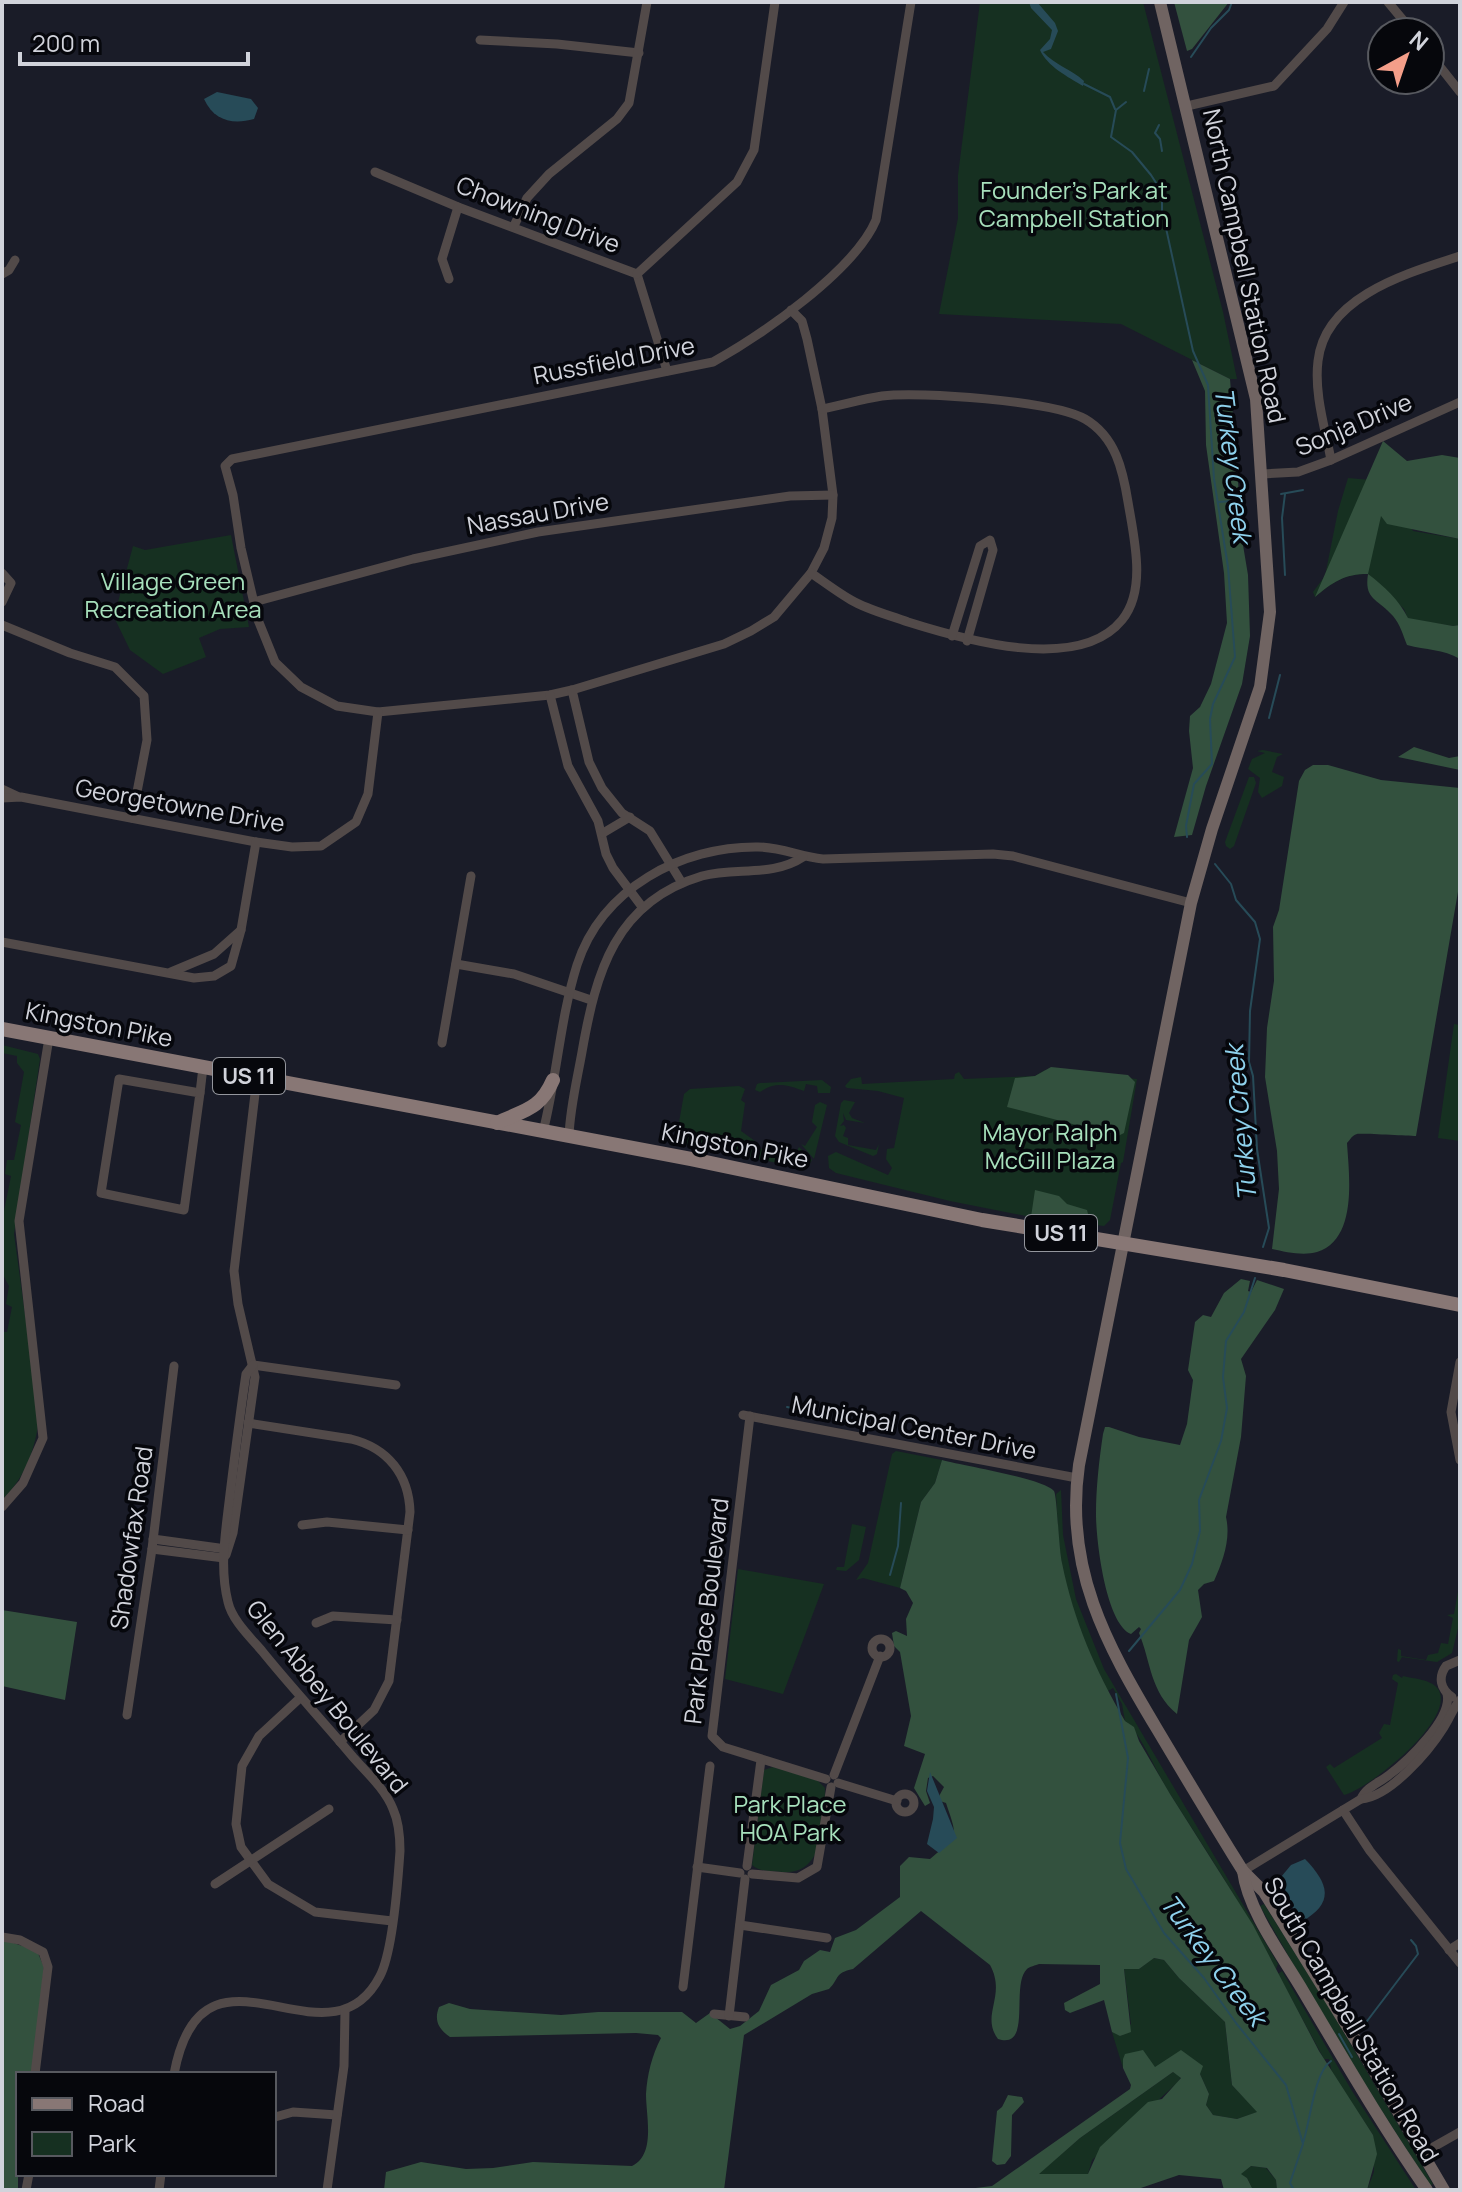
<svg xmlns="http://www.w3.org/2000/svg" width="1462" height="2192" font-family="Manrope,sans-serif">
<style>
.green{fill:#163021}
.forest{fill:#33513e;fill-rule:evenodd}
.water{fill:#274b58}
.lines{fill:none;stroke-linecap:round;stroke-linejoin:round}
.stream{stroke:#274b58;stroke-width:2}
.street{stroke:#524a49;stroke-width:9}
.secondary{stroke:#706462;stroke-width:12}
.primary{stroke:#887775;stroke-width:14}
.labels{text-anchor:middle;stroke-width:7;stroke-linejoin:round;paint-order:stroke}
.shield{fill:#06070c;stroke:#94969d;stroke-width:2}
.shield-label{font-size:22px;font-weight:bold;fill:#d1d3db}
.park-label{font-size:24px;fill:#a7e0bc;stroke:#06070c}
.street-label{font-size:24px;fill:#d1d3db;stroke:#06070c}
.water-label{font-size:26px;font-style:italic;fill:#8ed1ec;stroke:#06070c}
</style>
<rect width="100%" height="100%" fill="#1a1c28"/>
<g class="green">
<polygon points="980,2 1143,2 1223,312 1237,379 1230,379 1121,324 939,314 958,218 958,175"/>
<path d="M1348,478L1382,481L1413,531L1460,539V625L1453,626L1408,619L1404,609L1368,574C1344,574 1333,582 1315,597L1313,592L1325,576L1338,511Z"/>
<polygon points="231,535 249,627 220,629 199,638 206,657 163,674 130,650 114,617 133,546 145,550"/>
<polygon points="1263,750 1283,754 1277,757 1272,772 1284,777 1282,786 1262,798 1258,792 1260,778 1248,769 1252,759 1265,753 1257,751"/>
<polygon points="1249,777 1254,777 1256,783 1234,846 1230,849 1226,846 1225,842"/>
<polygon points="1454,1024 1460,1025 1460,1141 1438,1138"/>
<path d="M2,1045L38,1054L40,1059L14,1234L39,1417C36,1448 25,1478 2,1500V1332H7L12,1307L6,1304L9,1286L2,1273V1221L11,1176L5,1174L7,1160H14L21,1125L15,1122L24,1072L17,1063V1056L2,1053Z"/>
<polygon points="1045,1070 1137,1079 1123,1162 1121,1163 1110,1220 1104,1226 1031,1217 950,1201 836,1173 829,1168 828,1156 836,1152 888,1175 892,1168 886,1159 887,1149 894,1148 904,1098 878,1091 847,1088 845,1086 851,1079 861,1077 862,1084 954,1079 955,1074 959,1072 964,1079 1035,1076"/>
<path d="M822,1080L831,1087L830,1093H818L817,1086L806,1084L804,1091C787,1085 776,1081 760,1092L755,1090L757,1084L760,1083Z"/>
<polygon points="739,1086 745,1089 741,1100 745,1103 741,1131 755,1141 757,1148 795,1155 799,1147 812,1160 808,1167 795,1167 684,1143 678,1128 684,1094 690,1089"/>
<polygon points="844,1100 855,1102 849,1113 852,1118 865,1123 846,1120 843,1113 844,1121 840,1126 844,1125 846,1128 843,1136 848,1138 848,1145 876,1150 879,1144 877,1154 873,1156 839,1142 835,1136 841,1103"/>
<polygon points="820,1102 827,1105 814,1159 801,1144 805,1146 817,1127 812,1122 815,1105"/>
<polygon points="896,1451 942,1460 935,1483 921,1502 900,1588 863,1578 856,1580 868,1563 892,1454"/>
<path d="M1061,1490L1063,1535L1076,1599L1104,1669L1278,1964L1276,1969C1244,1908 1207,1852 1170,1794C1158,1776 1140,1731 1125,1721L1122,1704L1113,1688L1108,1691L1105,1686C1094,1662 1081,1637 1072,1611C1060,1573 1058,1533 1056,1494Z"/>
<polygon points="852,1524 866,1527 859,1560 846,1571 836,1570 837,1567 844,1567"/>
<polygon points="738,1569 824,1584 783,1694 725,1679"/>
<polygon points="1460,1580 1460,1620 1452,1653 1437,1662 1402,1657 1399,1662 1397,1661 1398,1649 1401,1650 1401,1656 1426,1660 1428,1655 1438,1653 1441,1643 1448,1644 1453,1618 1447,1615 1454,1614"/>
<path d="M1396,1674L1402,1678L1403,1676C1414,1679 1431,1679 1438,1689C1458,1718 1369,1789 1344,1795L1326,1767L1330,1764L1334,1768L1382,1738L1379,1733L1384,1724L1390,1725L1398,1683L1392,1679L1393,1675Z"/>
<path d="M773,1767L817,1780L825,1788C824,1819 826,1876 782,1872C772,1871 759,1872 752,1865L764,1770Z"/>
<polygon points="1264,1904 1327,2004 1433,2184 1430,2186 1337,2041 1260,1906"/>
<polygon points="1153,1958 1164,1960 1179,1978 1225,2022 1232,2085 1258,2112 1237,2119 1213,2115 1206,2105 1209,2094 1200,2074 1155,2067 1123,2059 1123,2068 1112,2032 1121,2036 1131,2024 1124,1968 1139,1969"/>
<polygon points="1282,1971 1352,2091 1416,2190 1367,2190 1374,2172 1373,2135 1332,2073 1329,2059 1324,2059 1278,1974"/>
<polygon points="1173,2072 1181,2077 1177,2083 1092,2160 1088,2174 1038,2174 1080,2138"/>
<polygon points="1251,2166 1266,2168 1276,2180 1277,2190 1253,2190 1247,2178 1240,2174"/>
</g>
<g class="forest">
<polygon points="1174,2 1229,2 1192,49 1187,51"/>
<polygon points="1192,360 1230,379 1243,545 1248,575 1250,636 1242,684 1206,786 1192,835 1174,837 1193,768 1189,731 1190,716 1200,707 1211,684 1227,623 1224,573 1206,445 1205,391"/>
<path d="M1383,441L1407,461L1442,455L1460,458V539L1387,524L1381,516L1368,574C1384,586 1399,600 1408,618L1453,626L1460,625V659C1443,649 1426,650 1407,645C1403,635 1400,624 1393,616C1377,598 1364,600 1368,574C1344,574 1333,582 1315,597Z"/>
<polygon points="1414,747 1449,758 1460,756 1460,770 1398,757"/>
<path d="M1313,765H1328L1381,780L1460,788V880L1416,1136C1406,1136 1362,1133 1357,1134C1351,1136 1351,1139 1347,1143C1349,1175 1358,1239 1317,1252C1303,1256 1286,1252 1272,1249L1279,1189L1277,1151L1265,1077L1267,1028L1274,981L1273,927L1279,910L1299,781L1305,770Z"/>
<polygon points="1051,1067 1128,1075 1135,1082 1124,1133 1118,1136 1007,1107 1015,1078 1035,1076"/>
<polygon points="1035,1190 1059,1196 1067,1204 1087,1210 1089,1218 1086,1224 1031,1217"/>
<path d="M1241,1279L1250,1281L1248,1291L1251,1292L1257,1280L1284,1289L1275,1310L1241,1359L1246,1376L1241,1437L1226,1517C1231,1539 1223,1561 1214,1581L1204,1584L1198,1590L1202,1617L1189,1640L1177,1714C1150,1692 1151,1662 1139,1633L1141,1629L1139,1627L1131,1634C1106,1624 1096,1541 1096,1514C1096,1488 1099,1461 1103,1434L1105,1427H1109L1139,1437L1180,1445L1187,1424L1193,1380L1188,1370L1195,1322L1203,1315L1211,1317L1224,1293Z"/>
<path d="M942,1460C963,1466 1043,1478 1054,1491C1057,1496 1059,1551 1062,1563C1074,1622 1095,1669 1125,1721L1134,1727L1139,1741L1170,1794L1253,1925L1319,2051L1373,2135L1377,2154L1367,2190H1277L1276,2180L1267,2168L1251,2166L1241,2174L1247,2178L1253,2190H1224L1221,2179L1179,2175L1135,2190H959L992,2186L1130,2089L1131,2085L1123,2068V2059L1125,2054L1143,2050L1155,2067L1181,2050L1203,2066L1200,2074L1209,2094L1206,2105L1213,2115L1237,2119L1257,2112L1232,2085L1225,2022L1179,1978L1164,1960L1154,1958L1139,1969H1124L1131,2032L1120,2036L1112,2032L1104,2000L1070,2013L1065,2010L1064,2003L1100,1984V1965L1039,1964C1036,1965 1029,1967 1027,1969C1010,1985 1033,2050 998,2039C980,2015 1007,1996 990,1965L921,1911L853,1969C834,1973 840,1978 829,1989L812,1994L744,2035L724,2190H384L386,2172L421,2162L466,2169L493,2168L533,2162L632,2166C656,2154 646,2117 646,2094C647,2075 652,2055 661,2038L658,2035L636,2033L450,2037C438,2029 434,2020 439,2007L449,2003L470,2009L561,2015L598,2012H682L696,2023L710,2013L730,2029L740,2026L759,2011L771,1985L799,1970L804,1961L820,1950L830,1952L835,1938L856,1930L900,1897V1866L909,1857L930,1859C959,1835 958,1839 946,1803L940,1801L938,1798L944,1787L933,1776L928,1778L926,1791L930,1803L925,1806L914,1788L925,1754L904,1746L911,1716L900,1652L894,1646L892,1633L896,1631L907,1636L906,1619L913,1603L906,1591L900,1588L921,1502L935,1483ZM1173,2072L1181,2078L1162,2099L1148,2102L1100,2147L1088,2174H1039L1080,2138Z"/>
<polygon points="2,1610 77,1622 65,1700 2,1686"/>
<polygon points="2,1939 37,1951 44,1967 32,2074 18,2074 18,2190 2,2190"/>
<polygon points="1008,2095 1022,2097 1024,2102 1012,2115 1011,2156 1005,2164 997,2165 992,2161 997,2111 1002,2107"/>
</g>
<g class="water">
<path d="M1029,2H1037L1055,23L1058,31L1051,49L1043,52C1055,65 1071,69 1084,81L1083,86C1068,77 1047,66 1040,50L1050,39L1052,30L1031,8Z"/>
<path d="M217,92L251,99L258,108L254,119C233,125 214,121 204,99Z"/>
<polygon points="930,1772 957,1838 939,1853 927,1844 933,1819 934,1807 927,1791"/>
<path d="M1305,1859C1329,1884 1335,1903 1301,1922L1290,1904L1281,1877L1291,1865Z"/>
</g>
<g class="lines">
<g class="stream">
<polyline points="1191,57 1211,28 1229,10 1232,2"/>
<polyline points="1084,84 1110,97 1115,109"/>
<polyline points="1144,91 1149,69"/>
<polyline points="1126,102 1116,110 1111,137 1132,152 1151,175 1162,192 1162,210 1193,351 1208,385 1214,479 1228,567 1235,657 1213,704 1210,719 1212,764 1194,784 1186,826 1187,837"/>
<polyline points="1159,125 1155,133 1160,139 1162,151"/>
<polyline points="1281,494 1303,490"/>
<polyline points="1285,494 1282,518 1285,575"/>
<polyline points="1219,502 1242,500"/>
<polyline points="1269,718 1280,675"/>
<polyline points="1215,864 1231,884 1236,900 1255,922 1260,939 1250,1011 1249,1062 1253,1076 1257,1149 1269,1228 1263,1247"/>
<polyline points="787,1407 821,1414"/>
<polyline points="835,1417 846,1418"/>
<polyline points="890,1575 898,1546 901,1503"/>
<polyline points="1129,1651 1180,1590 1192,1564 1200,1531 1199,1500 1221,1441 1227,1408 1223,1377 1226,1341 1244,1312 1255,1278"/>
<polyline points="1116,1694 1128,1758 1120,1843 1126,1869 1164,1933 1204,1978 1236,2023 1286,2085 1303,2144 1290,2183 1294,2190"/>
<polyline points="1361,2029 1418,1954 1416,1946 1411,1940"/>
<polyline points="1339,2034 1352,2057"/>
<path d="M1303,2143C1310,2123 1314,2072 1331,2061"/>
</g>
<g class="street">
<polyline points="1388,2 1413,32"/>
<polyline points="480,40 557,44 639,53"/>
<polyline points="1430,54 1460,92"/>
<polyline points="1187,106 1274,86 1327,29 1344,2"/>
<polyline points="375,172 458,207 637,274 667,371"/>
<polyline points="514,226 527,198 549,174 617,119 629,103 647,2"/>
<polyline points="2,274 9,270 15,260"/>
<polyline points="637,274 737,182 754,150 775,2"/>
<polyline points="449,279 442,259 458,207"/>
<path d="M791,310L802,321L807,339L822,409L833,495L832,518L824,548L811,573L774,617L751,631L724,644L572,690L550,695L378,712L337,706L301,687L275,662L258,620L241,548L233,495L225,466L232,459L713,362C762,335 855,270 876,220L911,2"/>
<path d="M1331,460C1325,428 1314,393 1318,361C1325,296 1408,273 1460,256"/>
<polyline points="1262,474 1298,472 1331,460 1460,402"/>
<polyline points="2,573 11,583 2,602"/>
<path d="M811,573C824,582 837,592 851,600C868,610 889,615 908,622C962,639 1078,674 1122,620C1147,590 1134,538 1128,502C1123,471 1116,437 1085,419C1053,401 920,391 882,396C862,399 842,405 822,409"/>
<polyline points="254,602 413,559 538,532 790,496 833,495"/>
<polyline points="2,625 70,653 115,667 144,696 147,740 132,818"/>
<polyline points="952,636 980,546 990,540 993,550 967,641"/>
<polyline points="572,690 589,762 602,788 622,813 650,831 682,883"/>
<polyline points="550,695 568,766 598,821 606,854 613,868 643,908"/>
<polyline points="2,789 17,796"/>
<polyline points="2,798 21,797 256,842 292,847 321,846 356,822 368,794 378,712"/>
<polyline points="603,833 630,817"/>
<polyline points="2,942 194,978 214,976 231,966 241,930 256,842"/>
<polyline points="456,964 514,974 591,1000"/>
<polyline points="171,972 214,954 241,930"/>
<polyline points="442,1043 471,876"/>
<polygon points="119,1079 200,1093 184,1210 101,1193"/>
<polyline points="200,1093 203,1067"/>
<path d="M543,1132C557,1077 560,1019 577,965C602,888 682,846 758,847C782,847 800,857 823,859L993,854L1013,856L1191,903"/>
<path d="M569,1136C570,1108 577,1080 582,1052C596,972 615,902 702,876C736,867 773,877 803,857"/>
<polyline points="1460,1362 1451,1412 1460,1460"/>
<polyline points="253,1365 396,1385"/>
<polyline points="743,1415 1077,1478"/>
<polyline points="750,1416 712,1736 723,1747 826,1779"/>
<path d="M248,1423L351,1439C388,1448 409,1475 410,1512L389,1681L374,1710L340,1742"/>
<polyline points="2,1507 23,1483 43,1438 19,1221 49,1038"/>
<polyline points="302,1525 327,1522 408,1530"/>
<polyline points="153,1539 226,1549"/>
<polyline points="152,1549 224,1558"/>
<polyline points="226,1555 233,1533 255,1377 238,1304 234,1271 257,1077"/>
<polyline points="316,1623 333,1616 397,1620"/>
<circle cx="881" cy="1648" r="9"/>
<path d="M1452,1697C1440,1689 1438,1677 1446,1666L1460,1660"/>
<polyline points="300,1698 259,1736 242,1766 236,1824 241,1847 268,1884 315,1912 392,1921"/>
<polyline points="127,1715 152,1549 174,1366"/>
<polyline points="834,1775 880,1656"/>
<polyline points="838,1783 897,1801"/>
<circle cx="905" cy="1803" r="9"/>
<path d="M1361,1799C1366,1787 1379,1783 1389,1775C1408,1761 1453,1718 1447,1694"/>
<polyline points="1343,1810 1370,1851 1460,1963"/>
<polyline points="747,1866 761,1760"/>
<polyline points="697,1867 740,1873"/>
<path d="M1243,1871L1361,1799C1390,1797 1429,1751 1444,1727C1450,1718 1453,1708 1460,1700"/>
<polyline points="752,1874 798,1878 817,1867 831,1787"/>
<polyline points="215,1884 329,1809"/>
<polyline points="740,1925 827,1938"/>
<polyline points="2,1937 20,1940 43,1952 48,1967 35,2074"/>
<polyline points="1449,1950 1460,1943"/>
<polyline points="683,1987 710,1766"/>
<polyline points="714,2014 745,2017"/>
<polyline points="729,2016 745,1879"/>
<path d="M174,2074C203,1919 328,2077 380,1976C393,1951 398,1881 400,1851C400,1837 399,1822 393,1809C385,1789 367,1773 353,1757C323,1721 291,1687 262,1651C250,1637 232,1620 228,1602C219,1567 226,1529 230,1494C235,1454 240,1414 246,1374L253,1365"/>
<polyline points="275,2117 293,2112 337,2115"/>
<polyline points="1421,2154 1460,2132"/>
<polyline points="26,2190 29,2174"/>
<polyline points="159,2190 161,2174"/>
<polyline points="327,2190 344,2066 345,2011"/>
</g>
<g class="secondary">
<path d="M1160,2L1256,399L1270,612L1260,687L1212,829L1191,903L1079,1465C1064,1568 1106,1644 1157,1729C1182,1771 1207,1813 1233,1855L1243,1871L1264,1892L1360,2047L1444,2190"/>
<path d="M1243,1871C1248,1911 1283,1957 1303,1991C1343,2058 1382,2126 1427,2190"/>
</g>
<g class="primary">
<polyline points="2,1029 691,1159 982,1220 1284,1270 1460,1305"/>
<path d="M497,1123C524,1110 540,1110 553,1080"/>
</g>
</g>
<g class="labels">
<g class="shield">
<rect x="213" y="1058" width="72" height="36" rx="6"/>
<rect x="1025" y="1215" width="72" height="36" rx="6"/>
</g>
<g class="shield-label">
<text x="249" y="1084">US 11</text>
<text x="1061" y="1241">US 11</text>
</g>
<g class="park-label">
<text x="1074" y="199">Founder's Park at<tspan x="1074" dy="28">Campbell Station</tspan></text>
<text x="173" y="590">Village Green<tspan x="173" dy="28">Recreation Area</tspan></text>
<text x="1050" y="1141">Mayor Ralph<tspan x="1050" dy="28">McGill Plaza</tspan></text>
<text x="790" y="1813">Park Place<tspan x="790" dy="28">HOA Park</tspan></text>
</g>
<g class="street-label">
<text transform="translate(538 215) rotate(21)" y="8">Chowning Drive</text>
<text transform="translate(1244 266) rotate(78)" y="8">North Campbell Station Road</text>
<text transform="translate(614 361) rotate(-11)" y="8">Russfield Drive</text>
<text transform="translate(1354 425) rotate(-23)" y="8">Sonja Drive</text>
<text transform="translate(538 514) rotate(-10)" y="8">Nassau Drive</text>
<text transform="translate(180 806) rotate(10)" y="8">Georgetowne Drive</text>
<text transform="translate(99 1025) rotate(11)" y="8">Kingston Pike</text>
<text transform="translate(735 1146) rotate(11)" y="8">Kingston Pike</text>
<text transform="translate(914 1428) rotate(11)" y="8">Municipal Center Drive</text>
<text transform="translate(132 1538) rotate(-82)" y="8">Shadowfax Road</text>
<text transform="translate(707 1611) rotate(-83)" y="8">Park Place Boulevard</text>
<text transform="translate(327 1697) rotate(51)" y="8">Glen Abbey Boulevard</text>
<text transform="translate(1351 2020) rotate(60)" y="8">South Campbell Station Road</text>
</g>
<g class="water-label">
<text transform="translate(1233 465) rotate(83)" y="9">Turkey Creek</text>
<text transform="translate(1241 1123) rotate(-95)" y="9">Turkey Creek</text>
<text transform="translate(1213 1960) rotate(53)" y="9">Turkey Creek</text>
</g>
</g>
<rect width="1462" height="2192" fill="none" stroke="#d1d3db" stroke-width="8"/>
<rect x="16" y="2072" width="260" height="104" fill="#06070c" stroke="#57595f" stroke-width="2"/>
<rect x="32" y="2098" width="40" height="12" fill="#887775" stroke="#57595f" stroke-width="2"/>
<text x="88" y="2112" font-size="24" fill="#d1d3db">Road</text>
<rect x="32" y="2132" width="40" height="24" fill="#163021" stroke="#57595f" stroke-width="2"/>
<text x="88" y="2152" font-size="24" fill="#d1d3db">Park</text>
<g transform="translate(1406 56) rotate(40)"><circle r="38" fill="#06070c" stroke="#57595f" stroke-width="2"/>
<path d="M0-6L14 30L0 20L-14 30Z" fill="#f49e89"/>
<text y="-12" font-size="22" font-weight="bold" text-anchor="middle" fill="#d1d3db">N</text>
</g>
<path d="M20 52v12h228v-12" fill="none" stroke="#d1d3db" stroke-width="4"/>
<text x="32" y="52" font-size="24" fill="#d1d3db" stroke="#06070c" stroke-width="6" paint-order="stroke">200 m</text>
</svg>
